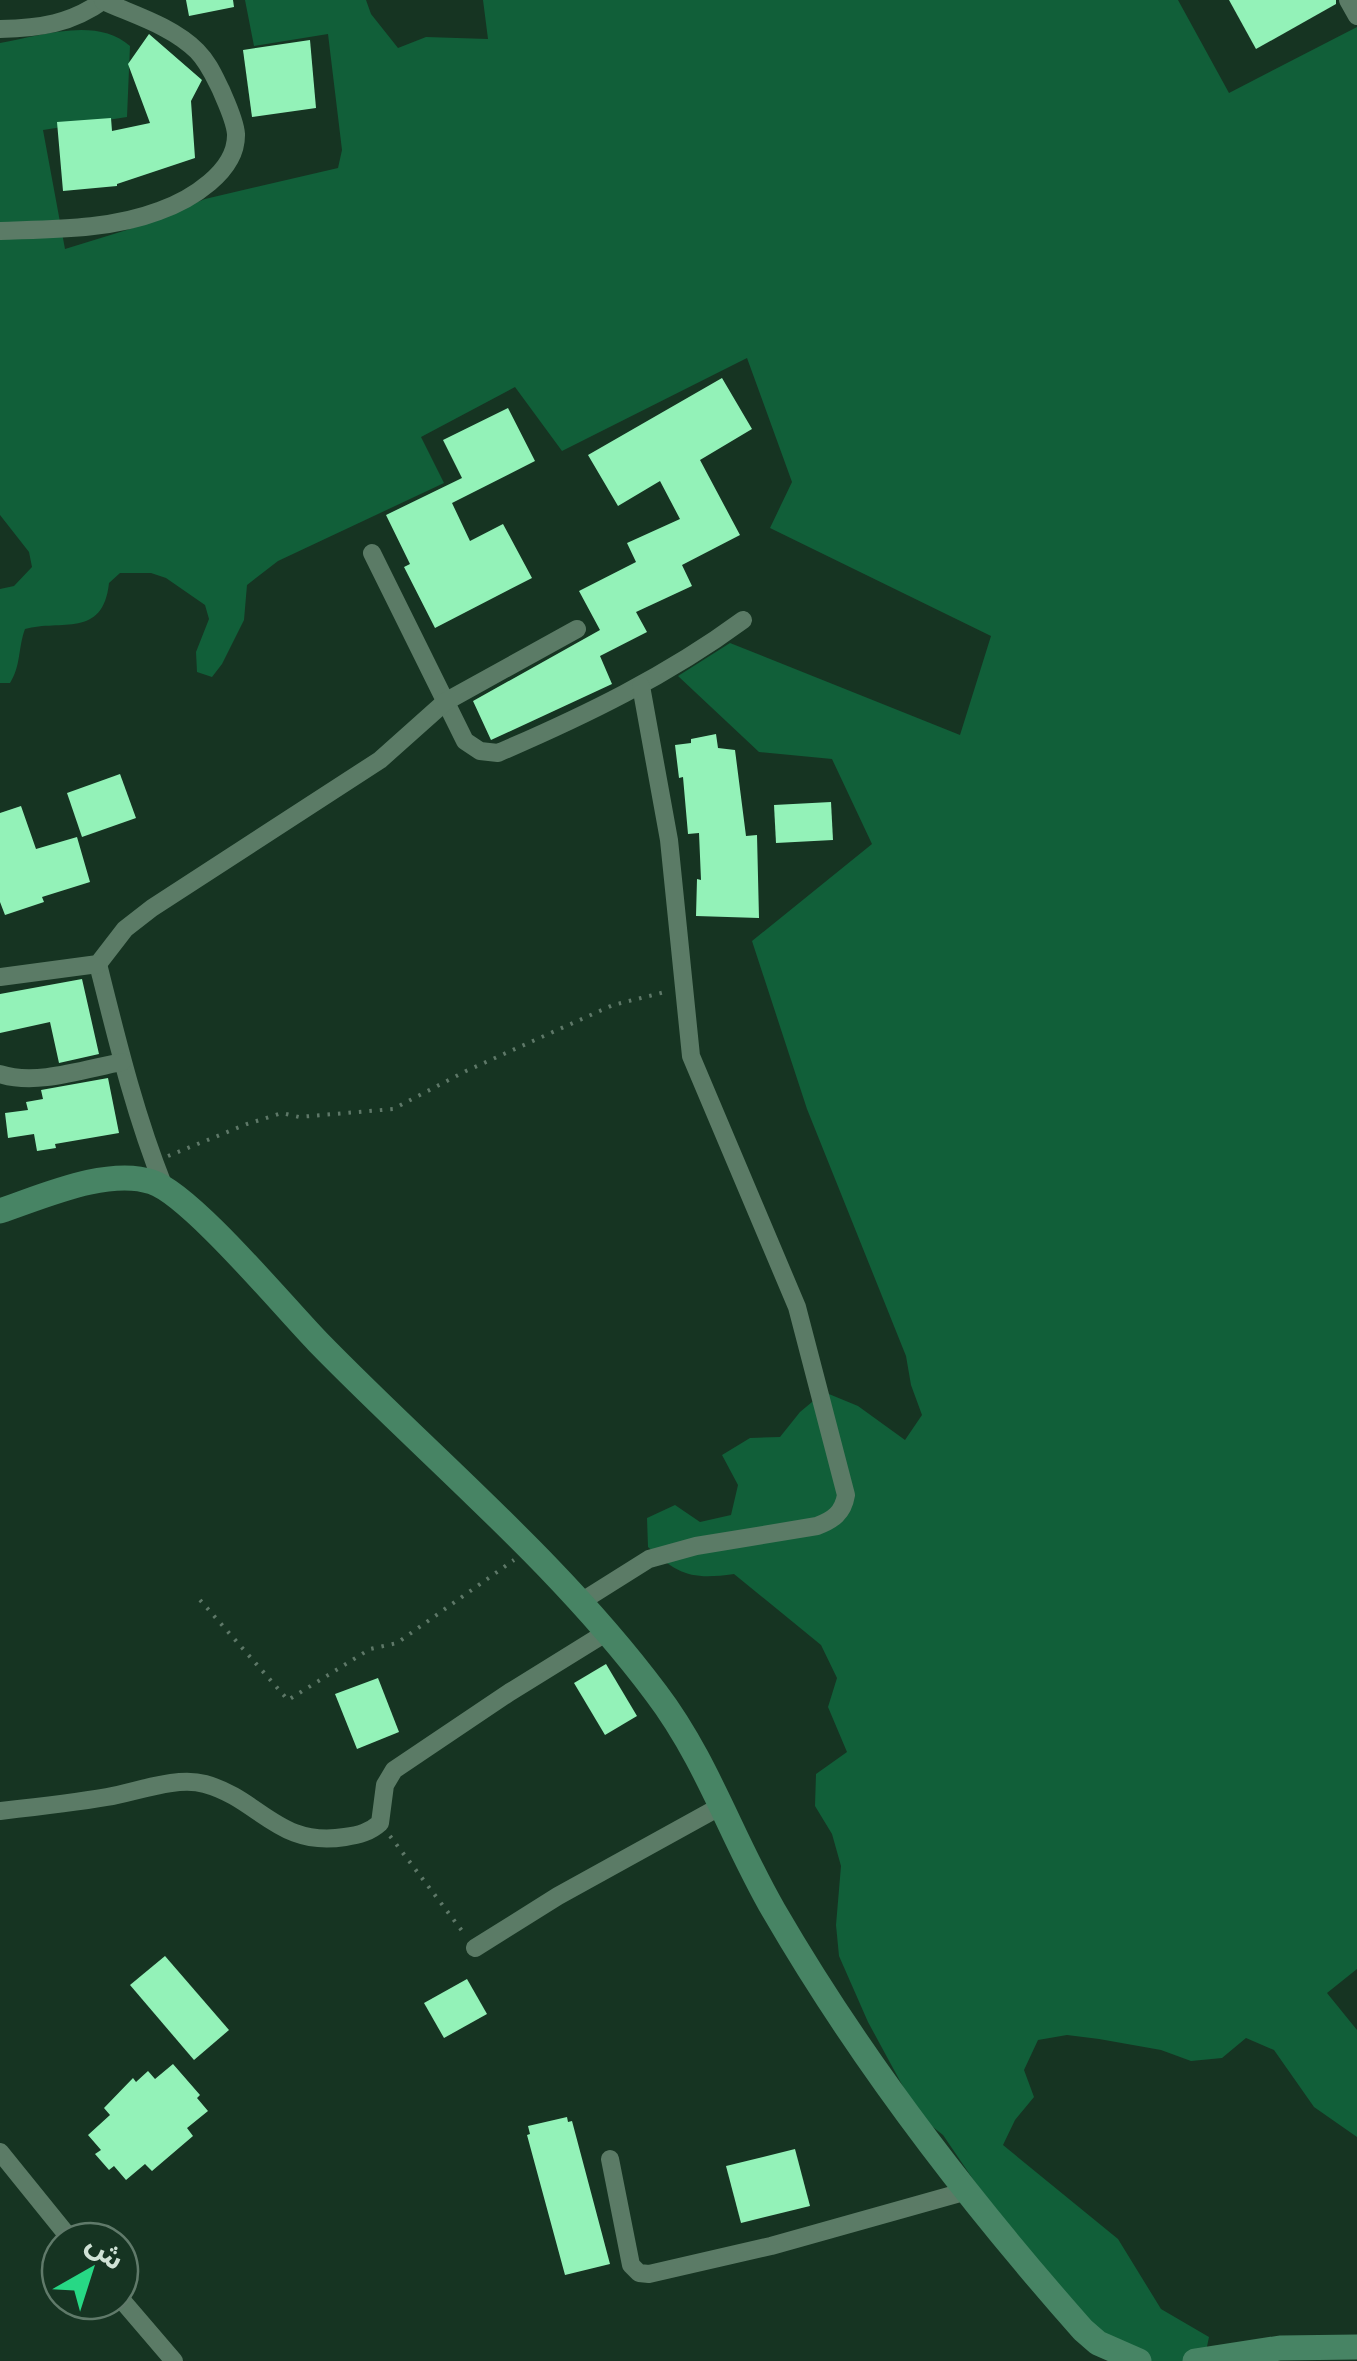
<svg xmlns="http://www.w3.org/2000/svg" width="1357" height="2361" font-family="Georgia,'Noto Sans Arabic',serif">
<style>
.green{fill:#115f39}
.building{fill:#93f2b8}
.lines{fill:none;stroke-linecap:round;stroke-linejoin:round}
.path{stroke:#5e7868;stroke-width:4;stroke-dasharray:2.5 8;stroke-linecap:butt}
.street{stroke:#5b7b66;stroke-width:18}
.secondary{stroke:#478464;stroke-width:25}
</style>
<rect width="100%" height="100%" fill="#163422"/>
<path class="green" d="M245,0H366L371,14L398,48L426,37L488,39L483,0H1178L1229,93L1357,27V1969L1327,1993L1357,2030V2137L1314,2107L1274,2050L1246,2038L1222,2058L1191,2061L1161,2050L1099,2039L1067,2035L1038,2040L1024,2070L1034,2097L1015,2120L1003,2145L1118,2239L1161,2309L1209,2337L1204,2361H1116L977,2185L943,2135L919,2116L868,2022L839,1956L836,1925L841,1866L832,1834L815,1806L816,1774L847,1752L828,1707L837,1678L821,1645L734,1574C692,1580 678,1575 648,1547L647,1518L675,1505L700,1522L731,1515L738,1485L722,1455L750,1438L780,1437L800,1412L824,1392L858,1406L905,1440L922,1415L911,1385L906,1356L807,1109L752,941L872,844L832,759L759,752L678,676L730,643L960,735L991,636L770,528L792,482L747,358L562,451L515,387L421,437L444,483L278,561L247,585L244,620L222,664L212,677L197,672L196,652L209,619L205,605L166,578L151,573H120L109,583C103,639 61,619 25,629C18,648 21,666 10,683H0V589L14,586L32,567L29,552L0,515V43C40,36 97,16 130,46L127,117L43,130L65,249L130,229L205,199L338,168L342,150L328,34L254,46Z"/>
<g class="building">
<polygon points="186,0 233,0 234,7 189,16"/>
<polygon points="1229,0 1336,0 1336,4 1256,49"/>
<polygon points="149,34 202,80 191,101 195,158 117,184 117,186 63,191 57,122 111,118 112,131 150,123 128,64"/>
<polygon points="310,40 316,108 252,117 243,50"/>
<polygon points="722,378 752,429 700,460 740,535 682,565 692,586 636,612 647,632 600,656 612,684 491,740 473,701 600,630 579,591 636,562 627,543 680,519 660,481 618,506 588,455"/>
<polygon points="508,408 535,461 452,503 470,541 503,524 532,578 435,628 404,567 410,564 386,515 462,478 443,440"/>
<polygon points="716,734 718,748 735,750 746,836 757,835 759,918 696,916 697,879 701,880 699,833 688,834 683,777 679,778 675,745 691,743 691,739"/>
<polygon points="120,774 136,818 82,837 67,793"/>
<polygon points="831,802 833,840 776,843 774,805"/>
<polygon points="21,806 36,849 77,837 90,882 42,897 44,902 5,915 0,902 0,813"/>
<polygon points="82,979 99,1054 59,1063 50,1022 0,1033 0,994"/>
<polygon points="108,1078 119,1133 55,1144 56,1148 37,1151 34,1134 8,1138 5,1113 28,1110 26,1102 43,1099 41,1090"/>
<polygon points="606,1664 637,1716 605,1735 574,1683"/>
<polygon points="378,1678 399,1732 357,1749 335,1694"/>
<polygon points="165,1956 229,2030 194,2060 130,1985"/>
<polygon points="467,1979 487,2014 444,2038 424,2003"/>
<polygon points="173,2064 200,2095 197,2098 208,2111 187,2128 193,2136 152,2171 145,2164 126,2180 114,2166 109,2170 95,2154 101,2150 88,2135 110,2115 104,2108 133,2078 136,2082 148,2071 155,2079"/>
<polygon points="567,2117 568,2122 572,2121 610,2264 565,2275 527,2135 530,2134 528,2126"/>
<polygon points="795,2149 810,2206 741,2223 726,2166"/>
</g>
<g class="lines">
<g class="path">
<polyline points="168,1156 247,1124 282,1113 299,1117 393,1109 466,1071 613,1005 669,991"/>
<polyline points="200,1600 288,1700 370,1649 397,1643 514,1560"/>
<polyline points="390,1836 466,1936"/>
</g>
<g class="street">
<polyline points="1348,0 1357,16"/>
<path d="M0,29C40,28 71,24 104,0"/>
<path d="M0,231C52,229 109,230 159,211C190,200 237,172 236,134C235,120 226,102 221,90C214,76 208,62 197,51C172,26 134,15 103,1"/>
<path d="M372,553L465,741L480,751L498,753C584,716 667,676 743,620"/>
<path d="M98,964C117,1040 135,1115 164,1187"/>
<polyline points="0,977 98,964 125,929 152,908 380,760 445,702 577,629"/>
<path d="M0,1074C36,1086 85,1069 122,1062"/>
<path d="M579,1603L649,1559L696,1546L817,1526C833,1520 843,1513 846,1495L797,1307L691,1056L669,840L641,686"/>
<path d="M0,1811C36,1807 72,1803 107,1797C137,1792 176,1776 205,1784C260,1799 278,1848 345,1837C359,1835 370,1832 380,1823L385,1785L394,1770L510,1692L607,1632"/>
<polyline points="475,1948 558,1896 721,1806"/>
<polyline points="0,2152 72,2241"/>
<polyline points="610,2159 631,2265 639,2273 649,2274 771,2246 967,2191"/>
<polyline points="120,2298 174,2361"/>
</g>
<g class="secondary">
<path d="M0,1211C42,1197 108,1167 152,1182C191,1195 284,1307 318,1342C431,1458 559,1563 656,1693C707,1760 732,1839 774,1911C861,2061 968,2200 1083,2330L1098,2343L1139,2361"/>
<polyline points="1195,2361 1280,2348 1357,2347"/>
</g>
</g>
<g transform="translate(90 2271) rotate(39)"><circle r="48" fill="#163422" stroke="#607a6a" stroke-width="2.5"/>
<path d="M0-8L18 38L0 25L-18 38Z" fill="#27d885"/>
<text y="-15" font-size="28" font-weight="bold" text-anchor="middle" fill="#d0e2d6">ش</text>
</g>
</svg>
